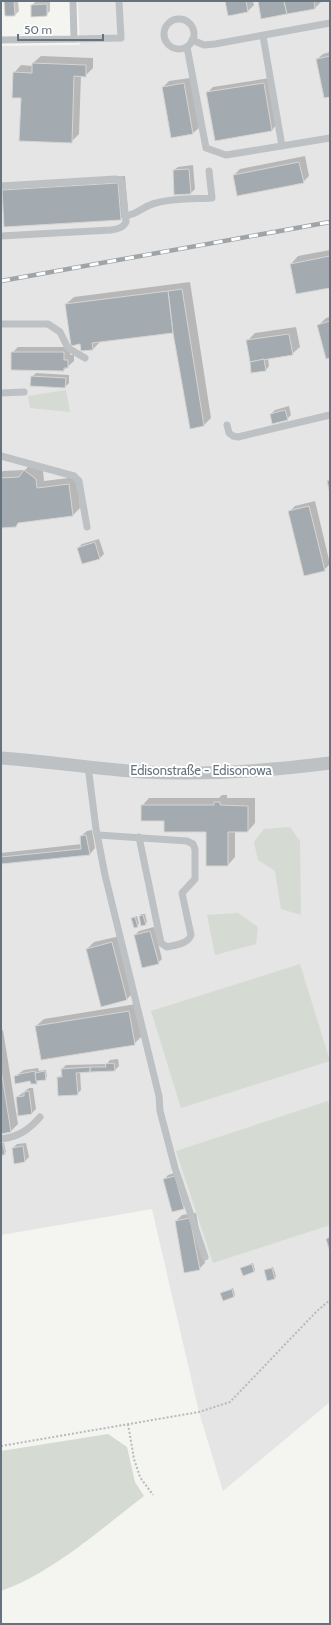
<svg xmlns="http://www.w3.org/2000/svg" width="331" height="1625" font-family="Cabin,sans-serif">
<style>
.built{fill:#e4e5e4}
.green{fill:#d5dad2}
.shadow{fill:#0003}
.building{fill:#a4abb0;stroke:#d5d5d3}
.lines{fill:none;stroke-linecap:round;stroke-linejoin:round}
.path{stroke:#b7babc;stroke-width:2;stroke-dasharray:2 2;stroke-linecap:butt}
.service{stroke:#bdc1c4;stroke-width:7}
.minor{stroke:#bdc1c4;stroke-width:13}
.rail-casing{stroke:#9fa4a9;stroke-width:4.5}
.rail{stroke:#fff;stroke-width:3;stroke-dasharray:9;stroke-linecap:butt}
.labels{text-anchor:middle;stroke-width:4;stroke-linejoin:round;paint-order:stroke}
.street-label{font-size:13px;fill:#65737f;stroke:#fff}
</style>
<rect width="100%" height="100%" fill="#f4f4f0"/>
<polygon class="built" points="78,1 330,1 330,1402 223,1491 199,1412 152,1209 1,1235 1,46 80,45"/>
<g class="green">
<polygon points="66,390 70,412 30,408 28,396"/>
<polygon points="290,827 300,841 301,915 281,909 275,871 258,860 254,842 264,829"/>
<polygon points="238,913 258,927 256,944 215,955 207,915"/>
<polygon points="300,964 330,1061 181,1108 151,1011"/>
<polygon points="328,1101 330,1108 330,1225 213,1263 176,1151"/>
<path d="M108,1434L127,1447L135,1482L144,1496C101,1529 52,1573 1,1591V1451Z"/>
</g>
<g class="shadow">
<polygon points="6,1 18,1 19,11 15,15"/>
<polygon points="36,1 50,1 50,11 46,15 32,5"/>
<polygon points="226,1 253,1 254,5 248,11 228,15"/>
<polygon points="259,1 321,1 321,2 315,8 262,18"/>
<polygon points="330,52 330,96 317,59 323,54"/>
<polygon points="41,56 93,58 93,68 85,76 81,75 79,134 71,142 14,73 21,65 33,66 33,63"/>
<polygon points="190,78 199,128 193,133 163,87 169,81"/>
<polygon points="270,78 277,124 272,130 207,93 213,87"/>
<polygon points="305,156 309,176 303,182 234,175 240,169"/>
<polygon points="193,165 195,189 191,193 174,170 178,167"/>
<polygon points="125,176 128,212 120,219 3,190 10,183"/>
<polygon points="330,250 330,287 291,264 298,256"/>
<polygon points="190,282 211,418 204,425 190,428 174,332 100,342 93,349 81,343 66,304 74,297"/>
<polygon points="330,317 330,357 318,326 326,318"/>
<polygon points="296,327 300,347 292,354 268,358 269,366 266,370 247,341 255,333"/>
<polygon points="18,347 70,347 70,355 74,355 74,361 64,370 12,353"/>
<polygon points="36,373 69,375 69,383 65,387 32,377"/>
<polygon points="289,406 291,415 287,419 271,414 275,410"/>
<polygon points="32,463 43,471 44,481 77,477 80,508 73,515 19,522 15,526 1,527 1,473 3,471 25,470"/>
<polygon points="315,501 330,564 324,570 289,512 295,506"/>
<polygon points="99,539 104,554 100,558 78,548 82,544"/>
<polygon points="222,795 227,795 227,798 255,798 255,823 248,831 235,831 235,857 228,865 207,831 165,820 142,806 149,798 219,798"/>
<polygon points="92,830 95,848 90,854 1,863 1,853 82,844 81,836 87,831"/>
<polygon points="141,914 145,914 147,922 145,924 140,916"/>
<polygon points="137,916 139,924 135,927 132,918"/>
<polygon points="154,927 162,959 158,963 135,935 139,931"/>
<polygon points="120,936 134,992 127,999 87,949 94,942"/>
<polygon points="136,1004 142,1036 134,1044 36,1026 44,1019"/>
<polygon points="1,1030 3,1030 18,1124 11,1131 1,1133"/>
<polygon points="118,1059 119,1066 115,1070 80,1071 81,1090 77,1094 58,1078 63,1074 62,1069 66,1065 107,1064 110,1060"/>
<polygon points="38,1068 39,1071 46,1070 47,1077 39,1079 36,1083 15,1076 24,1070"/>
<polygon points="29,1088 33,1088 36,1109 32,1113 17,1097"/>
<polygon points="1,1143 4,1143 6,1152 4,1154 1,1154"/>
<polygon points="26,1143 29,1157 25,1161 13,1148 17,1144"/>
<polygon points="178,1172 187,1204 183,1208 165,1179 168,1175"/>
<polygon points="196,1213 205,1263 199,1269 176,1221 182,1215"/>
<polygon points="253,1263 255,1270 254,1272 241,1268"/>
<polygon points="273,1267 276,1276 275,1278 265,1270"/>
<polygon points="233,1288 235,1295 234,1296 222,1293"/>
</g>
<g class="building">
<polygon points="4,1 14,1 15,16 5,16"/>
<polygon points="225,1 246,1 248,12 228,16"/>
<polygon points="258,1 284,1 287,14 261,19"/>
<polygon points="284,1 314,1 315,9 287,14"/>
<polygon points="47,4 47,16 31,17 31,5"/>
<polygon points="330,56 330,97 324,98 316,59"/>
<polygon points="32,63 86,65 86,77 74,76 72,143 19,141 21,98 12,98 13,72 32,73"/>
<polygon points="184,83 193,134 171,138 162,87"/>
<polygon points="264,83 272,131 215,141 206,92"/>
<polygon points="299,162 304,183 237,196 233,175"/>
<polygon points="189,169 191,194 174,195 173,170"/>
<polygon points="118,183 121,220 4,227 2,190"/>
<polygon points="330,256 330,288 296,294 290,264"/>
<polygon points="182,289 204,426 190,429 173,333 168,291"/>
<polygon points="168,291 173,333 92,343 93,350 81,351 80,344 71,346 65,304"/>
<polygon points="330,321 330,358 326,359 317,325"/>
<polygon points="289,334 293,355 250,362 246,340"/>
<polygon points="11,352 64,352 64,360 68,360 68,368 64,368 64,371 11,370"/>
<polygon points="264,359 266,371 251,373 250,362"/>
<polygon points="31,376 66,378 65,388 30,386"/>
<polygon points="285,410 288,420 272,424 270,414"/>
<polygon points="24,470 36,479 37,488 69,484 73,516 18,523 16,527 1,528 1,478 19,477"/>
<polygon points="330,480 330,494 327,481"/>
<polygon points="309,506 325,571 304,576 288,511"/>
<polygon points="95,542 100,559 82,564 77,548"/>
<polygon points="214,802 220,802 220,805 248,806 248,832 228,832 228,866 206,866 206,832 164,832 164,821 141,821 141,805 214,805"/>
<polygon points="86,835 90,855 1,864 1,857 81,849 80,836"/>
<polygon points="143,915 146,925 141,926 139,916"/>
<polygon points="135,917 138,927 134,928 131,918"/>
<polygon points="150,931 159,964 142,968 134,935"/>
<polygon points="112,942 127,1000 101,1007 86,949"/>
<polygon points="129,1011 135,1045 41,1060 35,1026"/>
<polygon points="114,1063 115,1071 90,1072 90,1067 106,1067 105,1064"/>
<polygon points="90,1067 90,1072 76,1073 78,1095 58,1096 57,1077 62,1077 61,1069"/>
<polygon points="1,1069 11,1132 1,1134"/>
<polygon points="35,1071 37,1084 31,1084 30,1081 15,1084 14,1076 19,1075 19,1074"/>
<polygon points="45,1071 46,1080 36,1081 35,1073"/>
<polygon points="29,1091 32,1114 18,1116 16,1097 24,1096 24,1092"/>
<polygon points="1,1144 3,1144 5,1155 1,1155"/>
<polygon points="23,1146 25,1162 14,1164 12,1148"/>
<polygon points="175,1176 184,1209 172,1212 163,1179"/>
<polygon points="190,1218 200,1270 184,1273 175,1221"/>
<polygon points="330,1237 330,1248 329,1249 326,1239"/>
<polygon points="252,1264 254,1272 243,1276 240,1268"/>
<polygon points="272,1268 275,1279 267,1281 264,1270"/>
<polygon points="232,1289 234,1297 223,1301 220,1293"/>
</g>
<g class="lines">
<g class="path">
<polyline points="128,1424 134,1459 140,1477 153,1495"/>
<polyline points="1,1446 199,1412 230,1402 317,1311 330,1300"/>
</g>
<g class="service">
<circle cx="179" cy="34" r="15"/>
<polyline points="263,36 282,146"/>
<polyline points="74,39 121,38 119,1"/>
<polyline points="1,40 74,39 73,1"/>
<polyline points="192,40 204,45 215,44 330,23"/>
<polyline points="187,47 206,148 226,155 330,138"/>
<path d="M1,186L115,179L120,180L122,184L126,222C123,228 117,229 111,230L1,236"/>
<path d="M125,216C139,214 143,206 156,203C173,198 194,199 212,198L209,171"/>
<polyline points="1,324 48,324 60,332 68,348 85,358"/>
<polyline points="1,393 24,392"/>
<polyline points="227,425 229,433 233,436 238,437 330,415"/>
<polyline points="1,456 74,476 79,481 87,527"/>
<polyline points="88,766 96,829 105,875 159,1096 160,1111 175,1168 205,1257"/>
<path d="M98,835L187,841L193,844L195,849V879L182,893L191,935C188,944 175,945 167,947L161,943L139,837"/>
<path d="M1,1139C18,1137 29,1130 40,1117"/>
</g>
<path class="minor" d="M1,758C48,761 95,769 143,772C206,775 268,771 330,763"/>
<g class="rail-casing">
<polyline id="rail" points="1,281 330,222"/>
</g>
<use href="#rail" class="rail"/>
</g>
<g class="labels">
<g class="street-label">
<text x="201" y="775">Edisonstraße - Edisonowa</text>
</g>
</g>
<rect width="331" height="1625" fill="none" stroke="#65737f" stroke-width="4"/>
<path d="M18 34v6h85v-6" fill="none" stroke="#65737f" stroke-width="2"/>
<text x="24" y="34" font-size="12" fill="#65737f" stroke="#ffffff" stroke-width="3" paint-order="stroke">50 m</text>
</svg>
